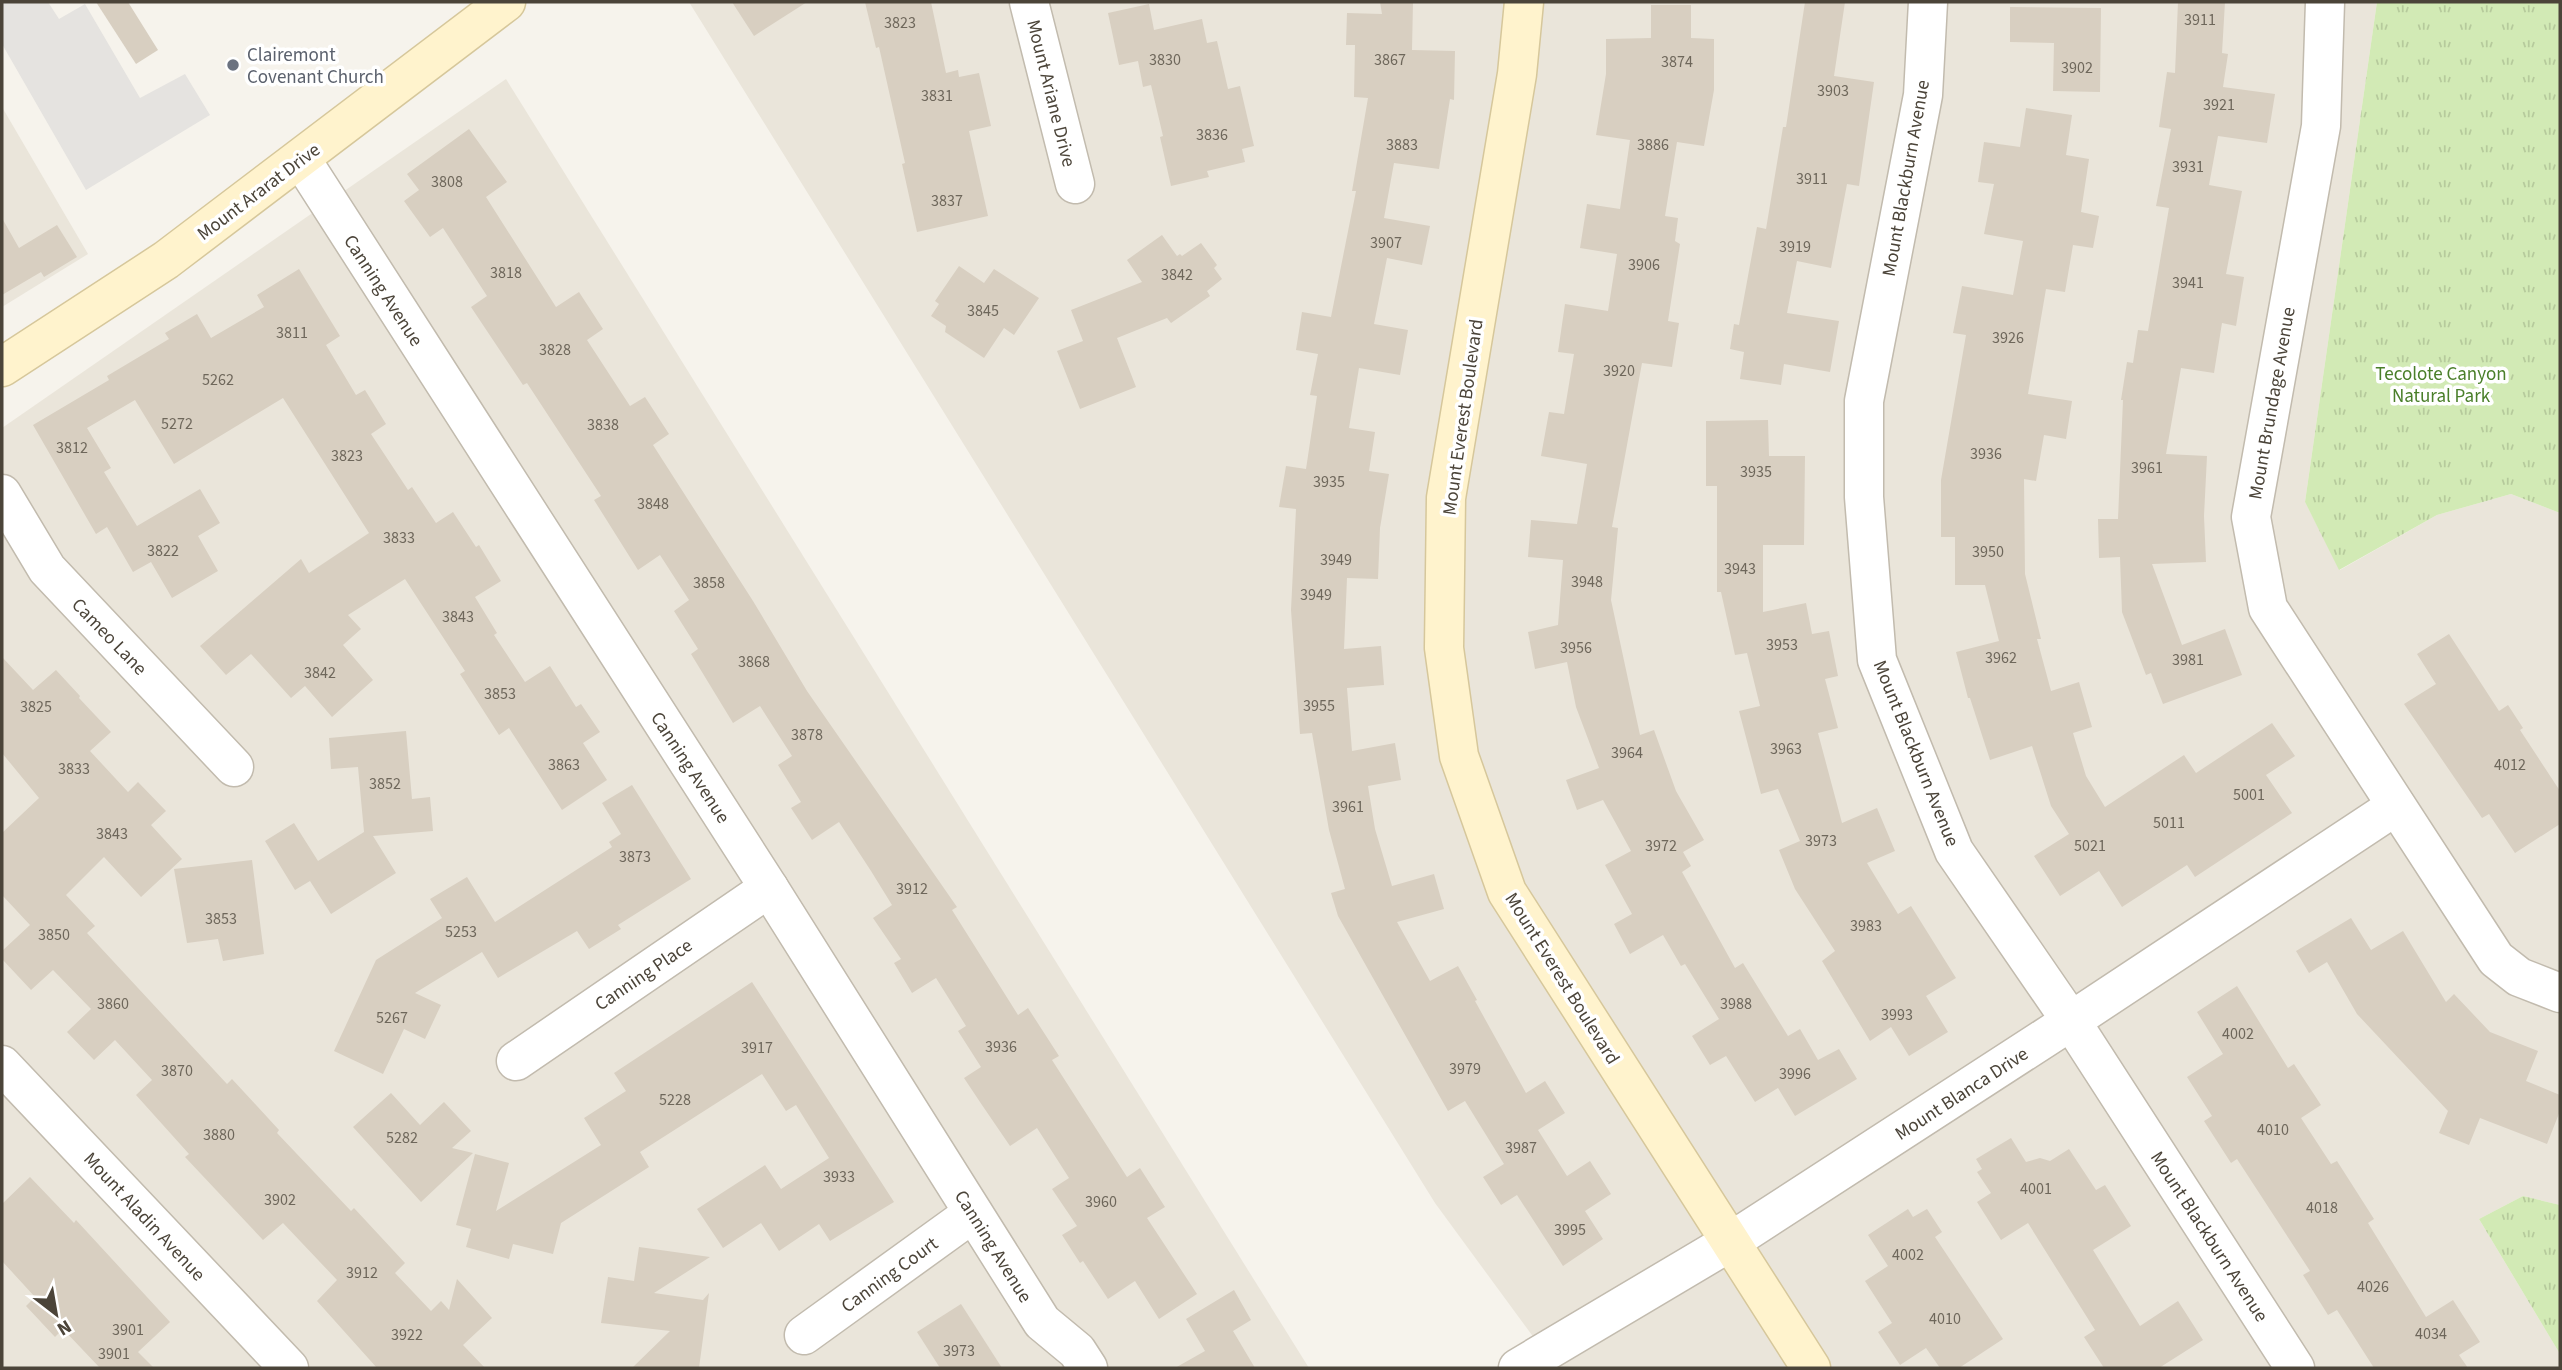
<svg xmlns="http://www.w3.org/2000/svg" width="2562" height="1370" font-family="'Source Sans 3',sans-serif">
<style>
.residential{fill:#eae5da}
.grass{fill:url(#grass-tufts)}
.parking{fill:#e5e3e0}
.building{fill:#d8cfc1}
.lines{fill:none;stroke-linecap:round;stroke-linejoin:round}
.street-casing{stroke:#c2bbae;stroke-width:41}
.secondary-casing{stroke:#d6c79b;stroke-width:41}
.street{stroke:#fff;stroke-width:38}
.secondary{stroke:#fff3cd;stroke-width:38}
.worship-dot{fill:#6b7280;stroke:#fff;stroke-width:2.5}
.labels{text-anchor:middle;stroke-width:7;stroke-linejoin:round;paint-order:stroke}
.number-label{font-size:16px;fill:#6e675b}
.worship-label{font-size:19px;fill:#5b616d;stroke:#fff;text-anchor:start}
.street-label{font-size:19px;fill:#4b4439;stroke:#fff}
.park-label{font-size:19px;fill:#4a7f2a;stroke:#fff}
</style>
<defs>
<pattern id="grass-tufts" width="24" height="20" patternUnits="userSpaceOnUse" patternTransform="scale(1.75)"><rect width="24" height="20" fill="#d2eab5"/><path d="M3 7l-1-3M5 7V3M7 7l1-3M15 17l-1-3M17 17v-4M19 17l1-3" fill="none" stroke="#b6ca9c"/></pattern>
</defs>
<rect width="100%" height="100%" fill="#f6f3ec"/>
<g class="residential">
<polygon points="689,2 2377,2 2305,502 2340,570 2437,515 2511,494 2560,513 2560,1205 2523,1196 2479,1219 2560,1354 2560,1368 1556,1368 1435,1203"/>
<polygon points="506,79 1309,1368 2,1368 2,428"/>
<polygon points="2,107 88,254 2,307"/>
</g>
<g class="grass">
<polygon points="2377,2 2560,2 2560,513 2511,494 2437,515 2339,570 2305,502"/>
<polygon points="2523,1196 2560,1205 2560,1354 2479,1219"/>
</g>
<polygon class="parking" points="2,2 48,2 59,19 85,4 140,98 185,74 210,115 86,190 2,44"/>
<g class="building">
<polygon points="96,2 128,2 158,50 136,64"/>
<polygon points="732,2 807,2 754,36"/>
<polygon points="865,2 931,2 946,73 958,70 959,77 979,73 991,126 969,131 988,216 917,232 902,164 905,163 879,47 876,48"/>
<polygon points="1380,2 1413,2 1412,50 1455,51 1454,100 1450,99 1439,169 1394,163 1384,218 1430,226 1422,265 1387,258 1374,324 1408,330 1400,375 1359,368 1349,428 1375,432 1369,471 1389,474 1380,528 1378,579 1347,578 1344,649 1381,646 1384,685 1347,688 1352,751 1395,743 1401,780 1368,786 1375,829 1392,886 1434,874 1444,909 1397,922 1430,981 1458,966 1477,1000 1475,1001 1526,1093 1545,1081 1565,1113 1538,1130 1567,1176 1590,1161 1611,1194 1585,1211 1603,1239 1563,1266 1517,1195 1501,1205 1483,1177 1504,1164 1465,1101 1448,1111 1338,916 1331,893 1345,889 1329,830 1312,733 1300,734 1291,610 1296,509 1279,507 1286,466 1306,469 1317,396 1310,395 1318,354 1296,350 1302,312 1331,317 1356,191 1352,191 1368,98 1354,97 1355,45 1346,45 1347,13 1382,14"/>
<polygon points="1805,2 1845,2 1834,76 1874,82 1859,186 1847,184 1831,268 1797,261 1787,313 1839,321 1830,372 1784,364 1781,385 1740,379 1744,352 1730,349 1734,324 1739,325 1757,227 1766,229 1783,127 1786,127"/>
<polygon points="2178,2 2225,2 2222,53 2228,54 2223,87 2275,94 2267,143 2218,136 2209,185 2242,191 2226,274 2244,277 2236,326 2222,323 2214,373 2181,368 2166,454 2207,456 2204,516 2206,562 2152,564 2182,645 2225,629 2242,675 2163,704 2151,673 2146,675 2122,612 2120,557 2099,558 2098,519 2118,519 2123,400 2121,400 2127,362 2133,363 2138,330 2148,331 2169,208 2156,206 2171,129 2159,127 2167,72 2175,73"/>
<polygon points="1149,4 1154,30 1202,19 1207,43 1217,41 1228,89 1240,86 1254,146 1242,149 1245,162 1207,171 1209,177 1171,186 1160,137 1163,136 1151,85 1143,87 1138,61 1119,65 1108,13"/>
<polygon points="1651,5 1691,5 1691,38 1714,39 1714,90 1704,146 1677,142 1665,216 1678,218 1675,241 1680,244 1668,321 1679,323 1672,367 1642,363 1612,527 1618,528 1611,600 1640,735 1654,730 1676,791 1704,840 1683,852 1691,866 1682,872 1735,968 1743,963 1788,1036 1800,1029 1818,1060 1839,1049 1857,1079 1795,1116 1778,1088 1755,1102 1726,1056 1710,1065 1692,1036 1719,1019 1685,964 1681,966 1663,935 1630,954 1614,924 1632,914 1605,865 1631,851 1603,800 1577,810 1566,780 1599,768 1576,707 1567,662 1535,669 1528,632 1558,625 1563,560 1528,557 1531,520 1577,524 1587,464 1541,456 1549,412 1564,414 1574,354 1558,352 1565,304 1608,311 1617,254 1580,248 1587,204 1620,209 1630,140 1596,135 1606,74 1606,39 1651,38"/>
<polygon points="2010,7 2101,8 2100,92 2053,91 2054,43 2010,42"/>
<polygon points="2026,108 2072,115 2066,155 2089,159 2081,212 2099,216 2093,248 2073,245 2065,292 2046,289 2028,394 2072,401 2066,439 2044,435 2036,481 2024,479 2025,574 2041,639 2037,639 2051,691 2079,682 2092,727 2073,733 2086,776 2105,807 2184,755 2196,773 2272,723 2295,756 2266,775 2292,813 2195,877 2187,865 2122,907 2099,871 2060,896 2034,856 2069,834 2051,806 2032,746 1990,760 1970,698 1968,698 1956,652 1999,641 1985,585 1955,585 1955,537 1941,537 1941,480 1966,335 1953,333 1962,286 2013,295 2023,241 1984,234 1994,184 1978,182 1984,142 2020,147"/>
<polygon points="469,129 507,182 486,197 556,307 579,292 603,329 587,340 630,406 645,397 669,434 653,445 753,601 807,691 957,907 952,910 1018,1015 1028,1008 1059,1056 1052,1060 1127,1177 1140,1168 1165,1207 1147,1218 1197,1294 1159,1319 1135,1281 1108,1299 1083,1261 1080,1263 1062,1235 1077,1226 1052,1189 1069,1178 1037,1128 1010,1146 982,1105 964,1078 981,1067 958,1031 966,1026 936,978 912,993 894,963 901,959 873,918 892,905 871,871 839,822 812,840 791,808 801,802 778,765 792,756 760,706 733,723 691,654 698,649 674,611 689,600 660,555 638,570 594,500 601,496 527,383 523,385 471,307 487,296 443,228 430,237 404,201 419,190 407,174"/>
<polygon points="2,218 19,248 57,225 77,257 44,277 41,272 2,295"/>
<polygon points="1162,235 1177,256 1180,254 1182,256 1201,243 1217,265 1214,268 1222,279 1207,291 1210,296 1171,323 1167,318 1117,338 1136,387 1080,409 1057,351 1083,341 1071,310 1142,282 1127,260"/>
<polygon points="959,266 984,283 994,269 1039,298 1014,335 1004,328 984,358 945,332 946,326 931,316 939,304 935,301"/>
<polygon points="299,269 340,336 326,345 356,395 365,390 386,424 371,434 408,490 412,487 436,523 453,512 476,547 479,545 501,581 475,597 497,633 494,635 525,682 550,666 576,707 581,704 600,732 583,743 607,780 562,810 509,728 499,735 460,674 465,671 405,579 348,615 361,629 343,645 373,680 332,717 305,686 291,698 251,654 226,675 200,646 301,559 309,573 369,533 283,398 174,464 135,400 87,428 111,468 104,472 137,526 200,489 220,523 198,536 218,571 172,598 151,562 133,572 107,527 96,534 33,425 109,380 107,376 169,339 165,333 197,314 211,338 264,307 257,295"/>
<polygon points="1768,420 1769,456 1805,456 1804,545 1763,545 1763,612 1806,603 1812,634 1829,631 1838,676 1825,679 1838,728 1818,733 1842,823 1877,808 1895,851 1867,863 1898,914 1911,906 1956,978 1926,996 1948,1032 1909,1056 1891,1027 1870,1041 1822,961 1835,951 1795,889 1779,850 1800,841 1778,789 1761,794 1739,711 1760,706 1747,653 1735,655 1721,592 1717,592 1717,486 1706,486 1706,421"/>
<polygon points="2449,634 2499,711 2508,705 2523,728 2520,730 2560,791 2560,824 2515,853 2489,814 2482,818 2404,704 2436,684 2417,654"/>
<polygon points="2,657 33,690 56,670 80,696 79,698 111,732 90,751 128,792 138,782 166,811 151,825 182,859 141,897 104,857 66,895 95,926 87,933 227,1084 232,1079 279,1130 277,1133 351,1211 354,1208 405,1263 395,1273 431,1311 441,1301 449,1310 457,1279 492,1318 463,1345 485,1368 377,1368 317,1301 337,1280 283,1223 263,1240 185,1157 189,1154 136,1095 152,1080 115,1040 94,1060 67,1032 91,1009 53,970 31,990 2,959 2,951 30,925 2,895 2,833 39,798 2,753"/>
<polygon points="406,731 412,799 430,797 433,831 373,836 396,873 331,914 310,881 295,890 265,841 294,823 318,861 364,832 358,767 331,769 329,738"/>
<polygon points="632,785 691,879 618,925 621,929 589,949 577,931 498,978 482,952 415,993 441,1005 425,1039 404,1029 383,1074 334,1051 376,960 442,918 430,899 467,877 495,922 612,847 609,842 621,834 602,803"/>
<polygon points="252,860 264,954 223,961 218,939 187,943 174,869"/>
<polygon points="2351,918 2371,950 2403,931 2446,1002 2454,994 2490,1032 2538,1051 2526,1081 2560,1095 2560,1111 2547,1144 2480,1118 2469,1145 2439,1133 2448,1111 2357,1014 2327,962 2309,973 2296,951"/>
<polygon points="752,982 894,1202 830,1241 819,1224 779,1251 761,1223 723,1248 697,1209 765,1165 781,1189 829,1158 796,1105 786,1111 762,1074 640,1152 649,1167 561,1223 553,1254 513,1244 509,1259 466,1247 471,1229 456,1225 475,1154 509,1163 496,1211 601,1145 584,1118 626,1091 614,1073"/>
<polygon points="2237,986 2288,1068 2294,1064 2321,1105 2301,1118 2331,1164 2337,1161 2374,1219 2368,1223 2426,1317 2453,1300 2480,1342 2459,1355 2468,1368 2374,1368 2337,1310 2328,1315 2303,1275 2310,1271 2237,1159 2231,1163 2204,1121 2212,1116 2187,1077 2223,1054 2197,1012"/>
<polygon points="391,1093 420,1125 444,1102 471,1131 452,1148 473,1153 421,1202 353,1127"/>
<polygon points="2011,1138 2026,1162 2040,1158 2050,1161 2069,1149 2096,1190 2105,1185 2131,1226 2093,1250 2140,1326 2178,1301 2203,1340 2159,1368 2104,1368 2084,1337 2095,1330 2028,1223 2001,1240 1977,1202 1991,1193 1977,1172 1982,1169 1976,1159"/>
<polygon points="30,1177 74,1223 76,1220 170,1322 138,1352 154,1368 100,1368 63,1329 55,1337 26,1306 35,1297 2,1261 2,1204"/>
<polygon points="1908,1209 1913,1217 1927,1209 1942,1232 1935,1237 2003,1339 1959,1368 1940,1368 1926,1348 1900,1365 1878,1332 1892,1323 1865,1281 1888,1266 1868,1235"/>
<polygon points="639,1247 710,1257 654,1293 703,1300 709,1293 699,1368 632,1368 670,1331 601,1323 608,1277 634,1281"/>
<polygon points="1234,1290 1251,1320 1233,1331 1255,1368 1175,1368 1205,1351 1186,1319"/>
<polygon points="961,1304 1002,1368 940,1368 917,1332"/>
</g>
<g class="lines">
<g class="street-casing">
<g id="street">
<polyline points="1029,2 1075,184"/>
<polyline points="1928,2 1923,95 1864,401 1864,497 1877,660 1954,851 2071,1021 2295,1368"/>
<polyline points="2325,2 2321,126 2251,517 2268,608 2496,959 2519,977 2560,993"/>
<polyline points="301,159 769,888 1042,1322 1077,1351 1088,1368"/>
<polyline points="2,494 47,569 234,767"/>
<polyline points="516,1061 769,888"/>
<polyline points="2,1065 289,1368"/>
<polyline points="804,1335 973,1213"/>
<polyline points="1518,1368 1730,1242 2071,1021 2396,806"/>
</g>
</g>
<g class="secondary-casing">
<g id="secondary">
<polyline points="1524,2 1517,74 1446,498 1444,648 1459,756 1507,892 1811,1368"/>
<polyline points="2,367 166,260 506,2"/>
</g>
</g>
<use href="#street" class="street"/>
<use href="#secondary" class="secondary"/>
</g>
<circle class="worship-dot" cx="233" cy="65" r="7"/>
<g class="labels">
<g class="number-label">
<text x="2200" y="25">3911</text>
<text x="900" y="28">3823</text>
<text x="1165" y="65">3830</text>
<text x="1390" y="65">3867</text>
<text x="1677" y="67">3874</text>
<text x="2077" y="73">3902</text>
<text x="1833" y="96">3903</text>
<text x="937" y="101">3831</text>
<text x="2219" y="110">3921</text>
<text x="1212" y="140">3836</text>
<text x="1402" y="150">3883</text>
<text x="1653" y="150">3886</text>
<text x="2188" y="172">3931</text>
<text x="1812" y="184">3911</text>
<text x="447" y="187">3808</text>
<text x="947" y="206">3837</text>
<text x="1386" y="248">3907</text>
<text x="1795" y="252">3919</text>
<text x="1644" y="270">3906</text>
<text x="506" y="278">3818</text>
<text x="1177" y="280">3842</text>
<text x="2188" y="288">3941</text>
<text x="983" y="316">3845</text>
<text x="292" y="338">3811</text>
<text x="2008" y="343">3926</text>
<text x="555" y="355">3828</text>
<text x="1619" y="376">3920</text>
<text x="218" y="385">5262</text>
<text x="177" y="429">5272</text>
<text x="603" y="430">3838</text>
<text x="72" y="453">3812</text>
<text x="1986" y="459">3936</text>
<text x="347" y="461">3823</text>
<text x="2147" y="473">3961</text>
<text x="1756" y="477">3935</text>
<text x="1329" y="487">3935</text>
<text x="653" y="509">3848</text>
<text x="399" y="543">3833</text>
<text x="163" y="556">3822</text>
<text x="1988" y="557">3950</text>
<text x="1336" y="565">3949</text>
<text x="1740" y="574">3943</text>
<text x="1587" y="587">3948</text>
<text x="709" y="588">3858</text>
<text x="1316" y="600">3949</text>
<text x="458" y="622">3843</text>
<text x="1782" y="650">3953</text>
<text x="1576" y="653">3956</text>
<text x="2001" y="663">3962</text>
<text x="2188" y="665">3981</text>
<text x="754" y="667">3868</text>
<text x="320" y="678">3842</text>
<text x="500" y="699">3853</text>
<text x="1319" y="711">3955</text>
<text x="36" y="712">3825</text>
<text x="807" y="740">3878</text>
<text x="1786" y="754">3963</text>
<text x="1627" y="758">3964</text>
<text x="564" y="770">3863</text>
<text x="2510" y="770">4012</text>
<text x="74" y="774">3833</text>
<text x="385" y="789">3852</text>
<text x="2249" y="800">5001</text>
<text x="1348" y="812">3961</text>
<text x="2169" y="828">5011</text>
<text x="112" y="839">3843</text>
<text x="1821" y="846">3973</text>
<text x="1661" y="851">3972</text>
<text x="2090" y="851">5021</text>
<text x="635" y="862">3873</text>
<text x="912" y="894">3912</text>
<text x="221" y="924">3853</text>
<text x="1866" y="931">3983</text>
<text x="461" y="937">5253</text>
<text x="54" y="940">3850</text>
<text x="113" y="1009">3860</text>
<text x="1736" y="1009">3988</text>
<text x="1897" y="1020">3993</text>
<text x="392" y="1023">5267</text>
<text x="2238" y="1039">4002</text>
<text x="1001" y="1052">3936</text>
<text x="757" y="1053">3917</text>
<text x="1465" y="1074">3979</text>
<text x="177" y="1076">3870</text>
<text x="1795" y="1079">3996</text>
<text x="675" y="1105">5228</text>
<text x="2273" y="1135">4010</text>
<text x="219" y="1140">3880</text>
<text x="402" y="1143">5282</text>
<text x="1521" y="1153">3987</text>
<text x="839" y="1182">3933</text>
<text x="2036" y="1194">4001</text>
<text x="280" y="1205">3902</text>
<text x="1101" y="1207">3960</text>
<text x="2322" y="1213">4018</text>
<text x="1570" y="1235">3995</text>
<text x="1908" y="1260">4002</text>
<text x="362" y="1278">3912</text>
<text x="2373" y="1292">4026</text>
<text x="1945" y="1324">4010</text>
<text x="128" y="1335">3901</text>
<text x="2431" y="1339">4034</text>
<text x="407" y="1340">3922</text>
<text x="959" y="1356">3973</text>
<text x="114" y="1359">3901</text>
</g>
<g class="worship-label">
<text x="247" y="61">Clairemont<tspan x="247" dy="22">Covenant Church</tspan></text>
</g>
<g class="street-label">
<text transform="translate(1052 93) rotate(76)" y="7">Mount Ariane Drive</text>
<text transform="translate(1905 178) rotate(-80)" y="7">Mount Blackburn Avenue</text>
<text transform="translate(258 191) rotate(-37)" y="7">Mount Ararat Drive</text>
<text transform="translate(384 290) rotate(57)" y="7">Canning Avenue</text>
<text transform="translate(2271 403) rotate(-80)" y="7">Mount Brundage Avenue</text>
<text transform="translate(1462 417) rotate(-82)" y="7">Mount Everest Boulevard</text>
<text transform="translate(110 636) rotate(46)" y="7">Cameo Lane</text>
<text transform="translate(1917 753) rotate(68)" y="7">Mount Blackburn Avenue</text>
<text transform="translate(691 767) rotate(57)" y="7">Canning Avenue</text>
<text transform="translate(643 974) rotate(-34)" y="7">Canning Place</text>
<text transform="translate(1563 978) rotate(58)" y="7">Mount Everest Boulevard</text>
<text transform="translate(1961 1093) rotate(-33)" y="7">Mount Blanca Drive</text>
<text transform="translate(145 1216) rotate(47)" y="7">Mount Aladin Avenue</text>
<text transform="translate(2210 1236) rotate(57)" y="7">Mount Blackburn Avenue</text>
<text transform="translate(994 1246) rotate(58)" y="7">Canning Avenue</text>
<text transform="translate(889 1274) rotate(-36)" y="7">Canning Court</text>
</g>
<g class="park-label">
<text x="2441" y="380">Tecolote Canyon<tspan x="2441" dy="22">Natural Park</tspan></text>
</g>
</g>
<rect width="2562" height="1370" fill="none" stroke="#4b4439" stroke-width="7"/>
<g transform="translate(56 1314) rotate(149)" stroke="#ffffff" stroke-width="5" paint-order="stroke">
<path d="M0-5L12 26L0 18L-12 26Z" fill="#4b4439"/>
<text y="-10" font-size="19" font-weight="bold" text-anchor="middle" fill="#4b4439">N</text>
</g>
</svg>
